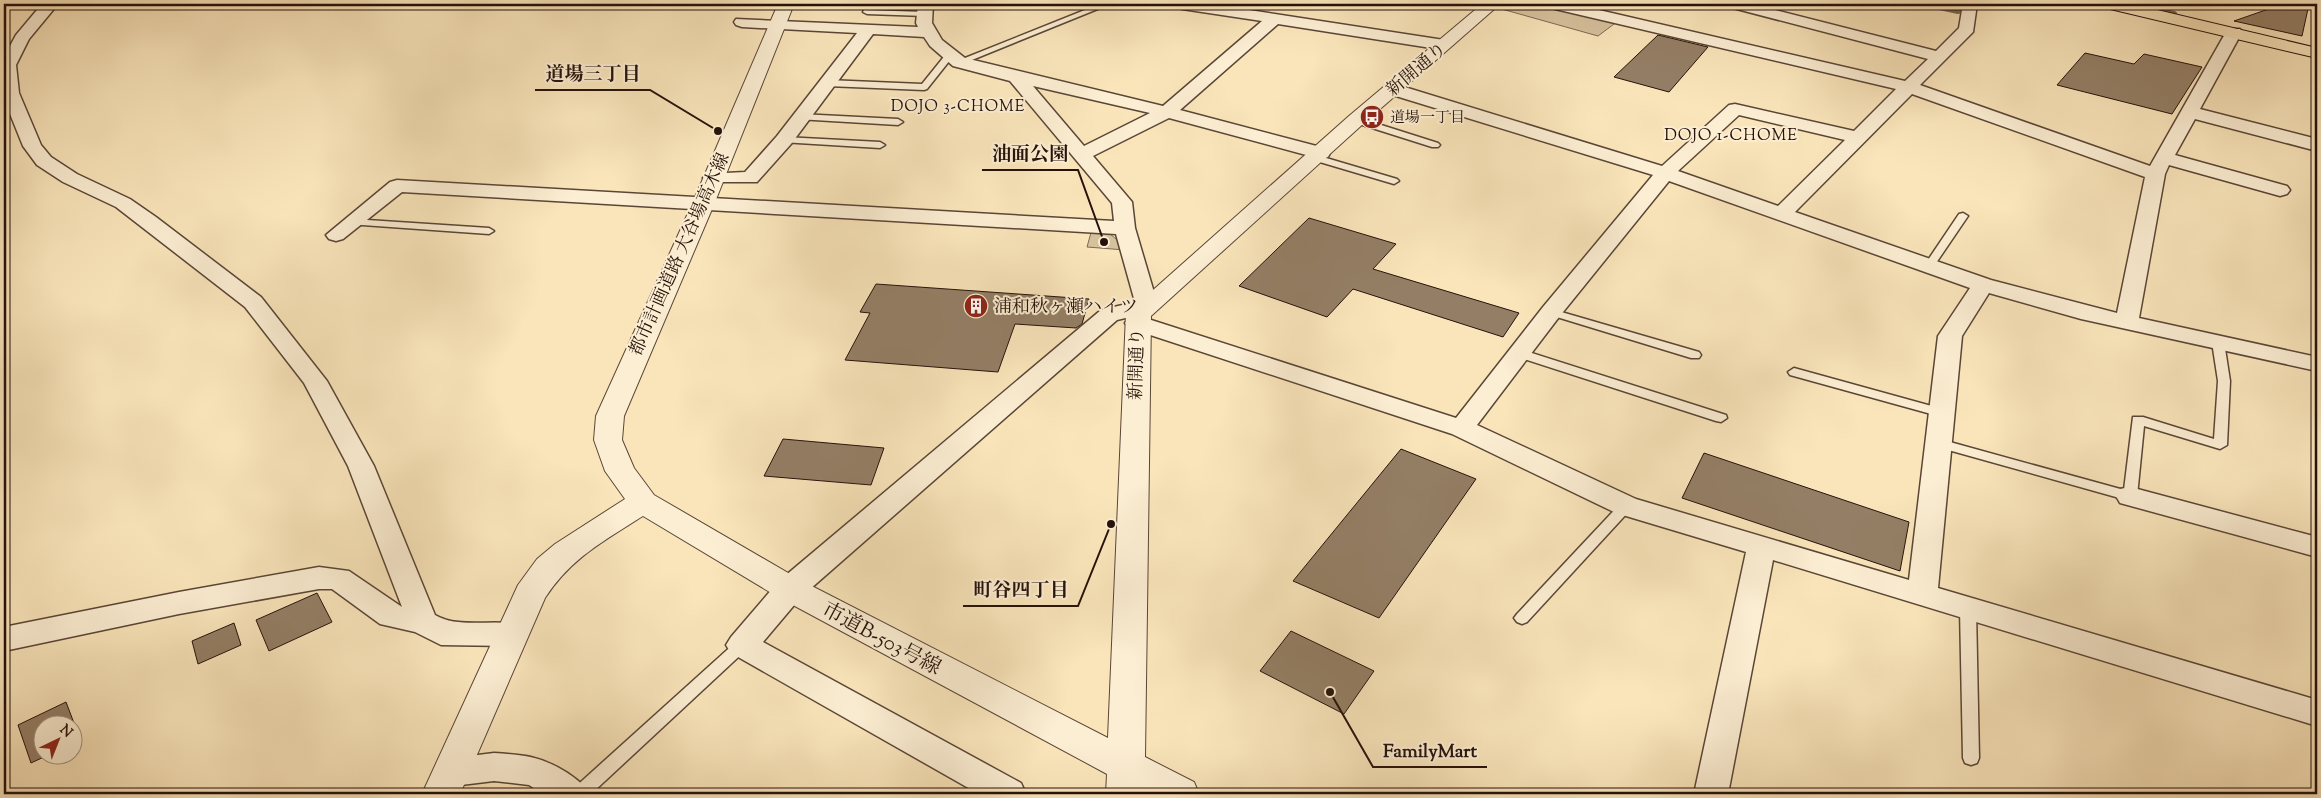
<svg xmlns="http://www.w3.org/2000/svg" width="2321" height="798" font-family="'Sorts Mill Goudy','Noto Serif JP',serif">
<style>
.green{fill:#d6c19d;stroke:#7e6954}
.lines{fill:none;stroke-linecap:round;stroke-linejoin:round}
.stream{stroke:#7a6550;stroke-width:6}
.building{fill:#947f66;stroke:#25110a}
.service-casing{stroke:#5a4636;stroke-width:3}
.minor-casing{stroke:#5a4636;stroke-width:3}
.tertiary-casing{stroke:#5a4636;stroke-width:2}
.primary-casing{stroke:#25110a;stroke-width:2}
.service{fill:#fceed3;fill-rule:evenodd}
.minor{fill:#fceed3;fill-rule:evenodd}
.tertiary{fill:#fceed3;fill-rule:evenodd}
.primary{fill:#fae5bb;fill-rule:evenodd}
.labels{text-anchor:middle;stroke-width:4;stroke-linejoin:round;paint-order:stroke}
.far-poi-label{font-size:15px;fill:#25110a;stroke:#fceed3;text-anchor:start}
.far-neighbourhood-label{font-size:16px;letter-spacing:1px;fill:#25110a;stroke:#fceed3}
.street-label{font-size:18px;fill:#25110a;stroke:#fceed3}
.poi-label{font-size:18px;fill:#25110a;stroke:#fceed3;text-anchor:start}
.near-street-label{font-size:21px;fill:#25110a;stroke:#fceed3}
.leader{fill:none;stroke:#25110a;stroke-width:2}
.callout-dot{fill:#25110a;stroke:#fceed3;stroke-width:2}
.callout-label{font-size:19px;text-anchor:middle;font-weight:bold;fill:#25110a;stroke:#fceed3;stroke-width:4;stroke-linejoin:round;paint-order:stroke}
</style>
<rect width="100%" height="100%" fill="#fae5bb"/>
<filter id="stains"><feTurbulence type="fractalNoise" baseFrequency=".004" numOctaves="4"/><feColorMatrix values="0 0 0 0 .2 0 0 0 0 .09 0 0 0 0 .02 0 0 0 .5 -.17"/></filter>
<radialGradient id="worn" r=".72"><stop offset=".6" stop-color="#630" stop-opacity="0"/><stop offset="1" stop-color="#630" stop-opacity=".3"/></radialGradient>
<g class="green">
<polygon points="1506,4 1547,4 1618,21 1598,36 1498,8"/>
<path d="M1092,229C1109,231 1115,236 1125,250L1087,247Z"/>
</g>
<g class="lines">
<g class="stream">
<polyline points="1926,4 1958,11 1958,4"/>
<polyline points="2130,4 2174,14"/>
</g>
</g>
<g class="building">
<polygon points="2283,4 2309,4 2302,36 2234,21"/>
<polygon points="1658,35 1708,47 1669,92 1614,77"/>
<polygon points="2085,53 2134,64 2144,54 2202,67 2172,114 2057,85"/>
<polygon points="1309,218 1396,244 1373,269 1519,313 1503,337 1353,289 1327,317 1239,286"/>
<polygon points="876,284 1089,299 1082,324 1076,328 1015,324 998,372 845,360 870,313 860,312"/>
<polygon points="783,439 884,448 871,485 764,476"/>
<polygon points="1401,449 1476,479 1379,618 1293,581"/>
<polygon points="1704,453 1909,522 1900,571 1682,498"/>
<polygon points="317,593 332,622 269,651 256,620"/>
<polygon points="234,623 241,645 198,664 192,641"/>
<polygon points="1291,631 1374,671 1344,714 1260,671"/>
<polygon points="66,702 80,739 72,742 72,726 42,726 42,756 46,756 31,763 18,725"/>
</g>
<g class="lines">
<g class="service-casing">
<g id="service">
<polygon points="1100,4 1110,4 962,64 955,62"/>
<polygon points="864,10 925,12 929,14 925,16 867,14 863,12"/>
<polygon points="947,53 954,55 927,89 924,90 827,86 823,83 827,80 922,84"/>
<polygon points="800,114 898,119 903,122 898,125 797,119 795,117"/>
<polygon points="1356,117 1438,143 1440,145 1438,147 1432,147 1353,122 1353,118"/>
<polygon points="784,137 880,142 885,145 880,148 781,142 781,138"/>
<polygon points="1316,155 1397,179 1399,181 1394,184 1313,160 1313,156"/>
<polygon points="1963,213 1968,216 1934,266 1933,268 1925,268 1924,266 1959,214"/>
<polygon points="352,219 489,228 494,231 489,234 348,224 347,222"/>
<polygon points="1551,309 1699,352 1701,355 1699,358 1691,358 1547,314 1545,312 1547,310"/>
<polygon points="2218,338 2224,342 2230,381 2227,445 2220,449 2144,426 2137,496 2135,499 2130,501 1934,446 1932,443 1939,439 2124,490 2133,417 2143,417 2214,439 2218,381 2212,342"/>
<polygon points="1519,349 1726,415 1727,418 1721,422 1716,421 1515,356 1513,353"/>
<polygon points="1794,368 1946,410 1948,413 1942,417 1790,375 1788,372"/>
<polygon points="1626,501 1631,503 1633,506 1631,509 1527,622 1522,624 1517,622 1514,618 1517,614 1621,503"/>
<polygon points="1968,603 1973,605 1976,609 1979,758 1977,763 1971,765 1965,763 1963,758 1960,609 1963,605"/>
<polygon points="742,639 747,641 750,645 747,649 591,794 570,794 573,789 737,641"/>
</g>
</g>
<g class="minor-casing">
<g id="minor">
<path d="M42,4H58L29,39L16,65L19,93L41,145L51,157L77,174L130,199L156,217L261,297L327,381L374,466L435,615C461,630 496,617 524,626L528,634L524,642L513,646L441,645L415,632L380,624L332,589H319L179,614L4,651V627L179,592L319,567L349,571L402,607L348,466L304,383L245,307L116,207L63,182L37,165L23,146L4,99V57L16,35Z"/>
<path d="M918,4H933L932,23L942,40L965,58L1163,106L1262,21L1182,9L1177,7L1175,4H1210L1444,40L1452,45L1444,50L1278,24L1180,110L1328,149L1330,153L1328,157L1321,159L1169,118L1093,156L1132,202L1135,228L1158,306L1155,311L1117,320L801,597L763,642L1021,783L1026,794H979L731,653L726,645L731,637L779,581L1101,310L1135,302L1116,234L402,192L343,239L336,241L329,239L326,235L390,182L397,180L1114,221L1112,203L1010,81L953,66L930,46L924,37L873,34L791,144L757,182H706L703,178L706,174L745,172L777,136L857,33L742,27L736,25L734,22L736,19L918,27L916,23ZM1033,86L1150,113L1084,146Z"/>
<path d="M1547,4H1573L1905,81L1928,59L1729,7L1726,4H1751L1936,51L1959,28L1963,4H1977L1973,32L1920,85L2150,166L2226,32L2228,29H2240L2242,32L2200,109L2317,139V151L2195,119L2175,155L2287,186L2290,190L2287,194L2280,196L2169,165L2165,174L2139,318L2317,357V371L2081,319L1989,293L1962,336L1938,588L2317,700V726L1773,560L1728,794H1694L1746,552L1616,513L1452,434L1129,328L1125,323L1129,318L1137,316L1145,318L1456,418L1543,307L1653,175L1386,93L1383,89L1386,85H1398L1662,166L1729,105L1735,104L1854,131L1896,89L1555,9ZM1912,94L2145,177L2117,313L1991,280L1795,212ZM1739,115L1845,140L1778,206L1678,171ZM1669,181L1970,288L1938,336L1909,580L1636,499L1477,425L1559,317Z"/>
<polygon points="2130,487 2317,537 2317,557 2120,503 2116,496 2120,489"/>
<path d="M494,753C524,755 540,756 566,772C576,779 583,783 588,794H543L529,785L494,781L453,786L441,782L436,772L441,762L453,758Z"/>
</g>
</g>
<g class="tertiary-casing">
<path id="tertiary" d="M778,4H794L715,202L624,416L622,440L634,468L654,495L802,581L1108,738L1126,314L1349,116L1482,4H1500L1363,124L1151,316L1145,757L1194,782L1199,794H1106L1107,774L778,597L643,516C604,541 571,558 545,598L460,794H422L518,585L537,559L555,544L625,499L605,471L594,440L596,416L693,202Z"/>
</g>
<g class="primary-casing">
<polygon id="primary" points="2104,4 2132,4 2317,48 2317,58 2106,8"/>
</g>
<use href="#service" class="service"/>
<use href="#minor" class="minor"/>
<use href="#tertiary" class="tertiary"/>
<use href="#primary" class="primary"/>
</g>
<defs>
<g id="bus-disc" transform="scale(1.25)"><circle r="9.5" fill="#8f2418" stroke="#fceed3"/><path d="M-5-6H5V4H4V6H2V4H-2V6H-4V4H-5ZM-3.5-4V0h7V-4ZM-3.5 1.2v1.5H-2V1.2ZM2 1.2v1.5H3.5V1.2Z" fill="#fff"/></g>
<g id="building-disc" transform="scale(1.25)"><circle r="9.5" fill="#8f2418" stroke="#fceed3"/><path d="M-4-6H4V6H1V3H-1V6H-4ZM-2.5-4.3h1.7v1.8h-1.7ZM.8-4.3h1.7v1.8H.8ZM-2.5-1h1.7V.8h-1.7ZM.8-1h1.7V.8H.8Z" fill="#fff"/></g>
</defs>
<g fill-rule="evenodd">
<use href="#bus-disc" x="1372" y="117"/>
<use href="#building-disc" x="976" y="306"/>
</g>
<g class="labels">
<g class="far-poi-label">
<text x="1390" y="122">道場一丁目</text>
</g>
<g class="far-neighbourhood-label">
<text x="958" y="111">DOJO 3-CHOME</text>
<text x="1731" y="140">DOJO 1-CHOME</text>
</g>
<g class="street-label">
<text transform="translate(1416 69) rotate(-40)" y="6">新開通り</text>
<text transform="translate(679 254) rotate(-66)" y="6">都市計画道路 大谷場高木線</text>
<text transform="translate(1136 364) rotate(-88)" y="6">新開通り</text>
</g>
<g class="poi-label">
<text x="994" y="312">浦和秋ヶ瀬ハイツ</text>
</g>
<g class="near-street-label">
<text transform="translate(882 638) rotate(28)" y="7">市道B-503号線</text>
</g>
</g>
<path class="leader" d="M718 131L650 90H535M1104 242L1078 170H982M1111 524L1078 606H963M1330 692L1373 767H1487"/>
<g class="callout-dot">
<circle cx="718" cy="131" r="5"/>
<circle cx="1104" cy="242" r="5"/>
<circle cx="1111" cy="524" r="5"/>
<circle cx="1330" cy="692" r="5"/>
</g>
<g class="callout-label">
<text x="593" y="80">道場三丁目</text>
<text x="1030" y="160">油面公園</text>
<text x="1021" y="596">町谷四丁目</text>
<text x="1430" y="757">FamilyMart</text>
</g>
<rect width="2321" height="798" fill="none" stroke="#fae5bb" stroke-width="20"/>
<rect x="5" y="5" width="2311" height="788" fill="none" stroke="#25110a" stroke-width="2.5"/>
<rect x="10" y="10" width="2301" height="778" fill="none" stroke="#25110a"/>
<g transform="translate(58 740) rotate(43)"><circle r="24" fill="#fceed3" stroke="#a69683"/>
<path d="M0-4L9 19L0 12L-9 19Z" fill="#8f2418"/>
<text y="-8" font-size="14" font-weight="bold" text-anchor="middle" fill="#25110a">N</text>
</g>
<rect width="100%" height="100%" filter="url(#stains)"/>
<rect width="100%" height="100%" fill="url(#worn)"/>
</svg>
